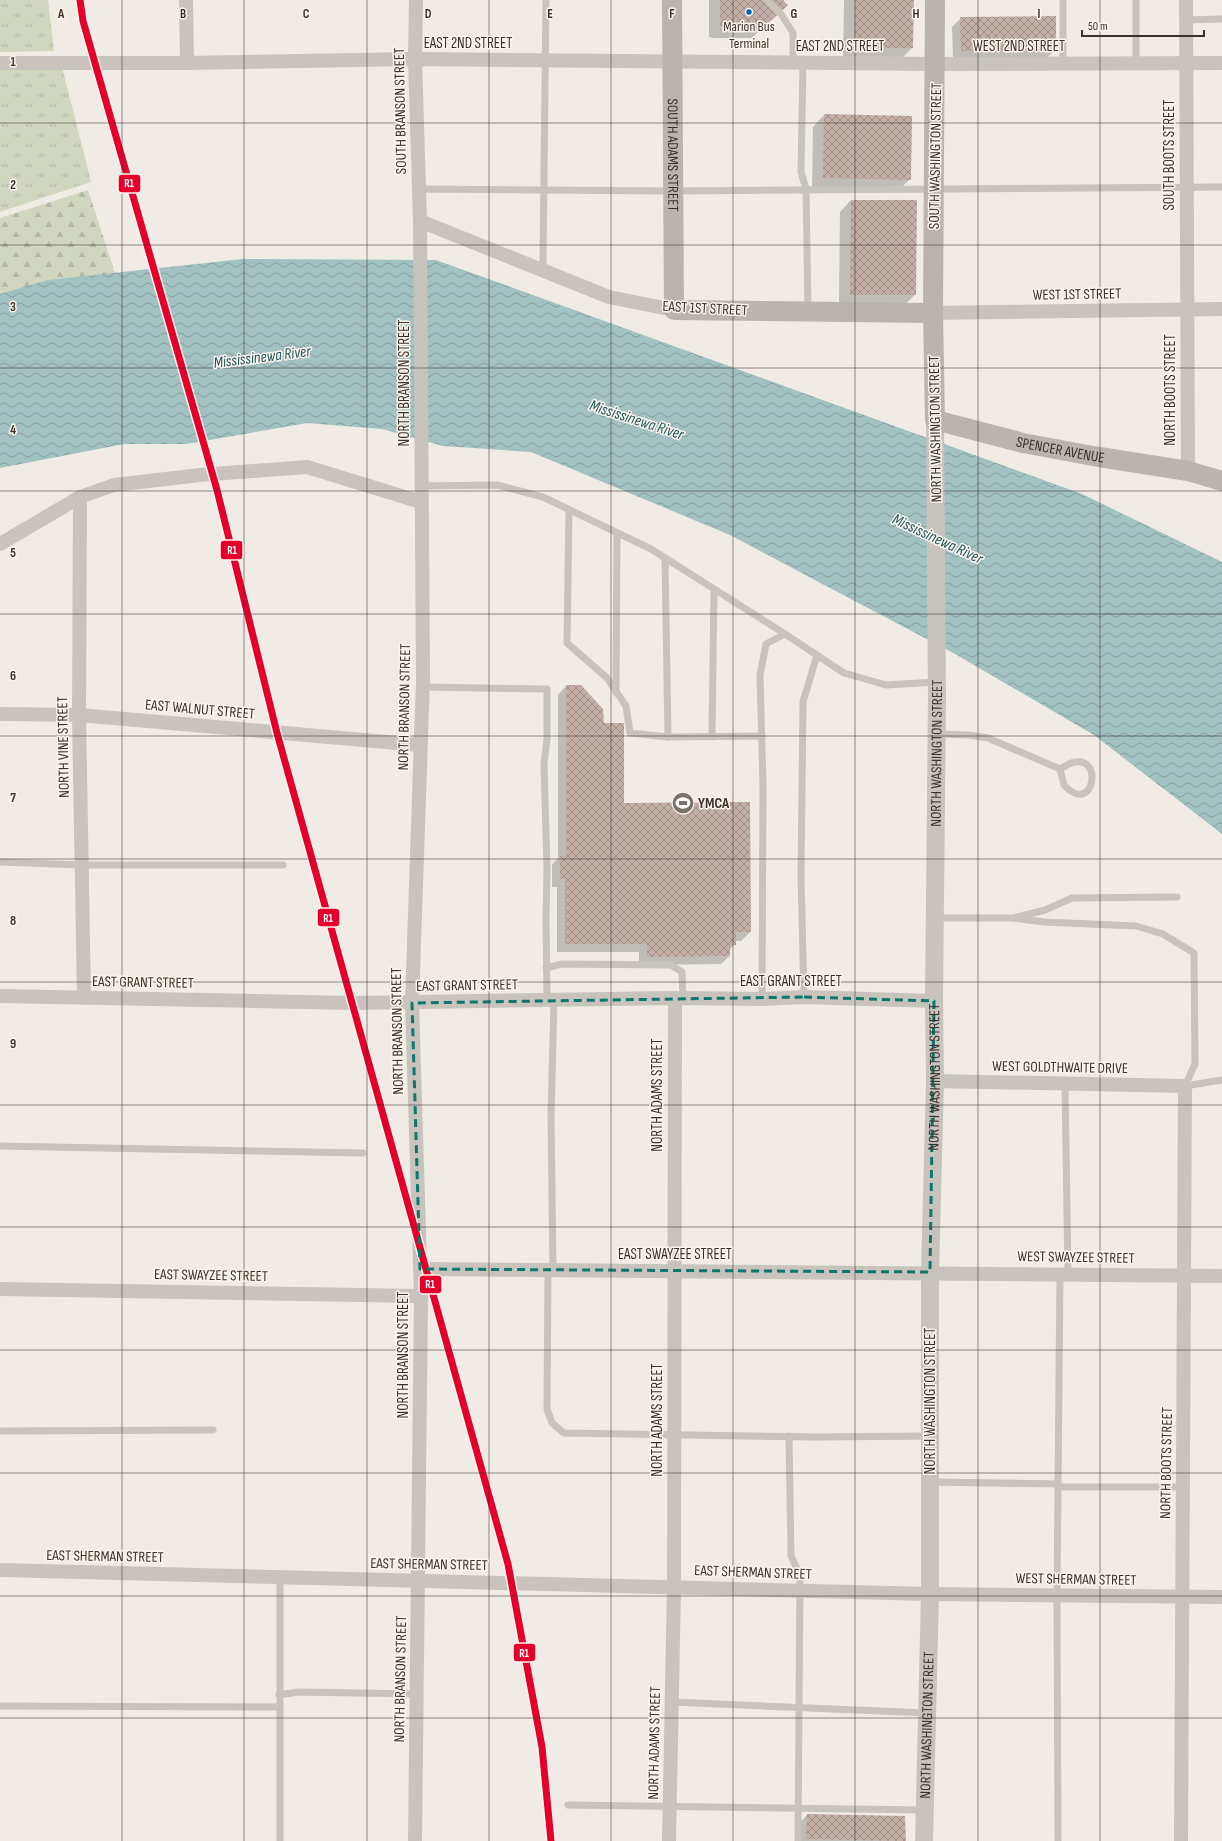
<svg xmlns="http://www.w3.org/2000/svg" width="1222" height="1841" font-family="'Sofia Sans Condensed',sans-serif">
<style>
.forest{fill:url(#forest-firs)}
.park{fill:url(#park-tufts)}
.water{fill:url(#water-waves)}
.shadow{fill:#0003}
.building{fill:url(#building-cross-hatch)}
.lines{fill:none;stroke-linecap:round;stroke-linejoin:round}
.service{stroke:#c9c3be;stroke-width:7}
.minor{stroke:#c9c3be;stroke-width:14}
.tertiary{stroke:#c9c3be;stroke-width:18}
.secondary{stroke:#bab3ae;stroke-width:20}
.rail-1-casing{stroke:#fbf5ee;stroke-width:10}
.rail-1{stroke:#e4002b;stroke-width:7}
.marked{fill:none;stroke:#0f766e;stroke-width:3;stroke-dasharray:8 5;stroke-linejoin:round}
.grid{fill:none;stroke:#3b302b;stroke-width:1;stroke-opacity:0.55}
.bus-dot{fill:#0065bd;stroke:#fbf5ee;stroke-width:1.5}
.labels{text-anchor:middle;stroke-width:3;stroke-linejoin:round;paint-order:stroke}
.bus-label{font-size:14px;fill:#3b302b;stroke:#fbf5ee}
.street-label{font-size:15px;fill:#3b302b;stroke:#fbf5ee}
.poi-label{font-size:15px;font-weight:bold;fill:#3b302b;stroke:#fbf5ee;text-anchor:start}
.water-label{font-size:16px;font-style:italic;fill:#1f5a5e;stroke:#fbf5ee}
.grid-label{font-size:13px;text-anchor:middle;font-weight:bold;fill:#3b302b;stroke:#fbf5ee;stroke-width:3;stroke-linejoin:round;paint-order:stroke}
.line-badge{stroke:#fbf5ee;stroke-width:1.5}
.badge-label{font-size:11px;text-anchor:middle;font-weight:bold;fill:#fff}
</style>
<defs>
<pattern id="forest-firs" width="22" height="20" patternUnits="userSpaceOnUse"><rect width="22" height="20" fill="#d1d6bf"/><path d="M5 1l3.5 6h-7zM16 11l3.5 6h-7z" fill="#b4b8a4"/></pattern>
<pattern id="park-tufts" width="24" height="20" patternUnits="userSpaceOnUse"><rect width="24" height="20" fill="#d1d6bf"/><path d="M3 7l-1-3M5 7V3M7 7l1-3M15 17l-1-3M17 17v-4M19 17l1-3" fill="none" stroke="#b4b8a4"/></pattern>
<pattern id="water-waves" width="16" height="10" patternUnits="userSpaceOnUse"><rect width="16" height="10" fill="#a1c2c1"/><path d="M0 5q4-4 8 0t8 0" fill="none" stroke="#849e9d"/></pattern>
<pattern id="building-cross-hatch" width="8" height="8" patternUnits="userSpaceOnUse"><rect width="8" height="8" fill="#c3afa7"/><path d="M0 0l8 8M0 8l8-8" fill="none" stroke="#a08f88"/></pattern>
</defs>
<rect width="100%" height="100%" fill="#f0ebe5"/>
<polygon class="forest" points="88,190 115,273 0,311 0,218"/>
<g class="park">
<polygon points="0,0 48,0 54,51 0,52"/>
<polygon points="61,63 91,182 0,212 0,64"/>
</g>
<polygon class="water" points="243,259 436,260 1082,494 1222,562 1222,834 1094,735 955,654 730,535 531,452 443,446 382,429 307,423 187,444 124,444 0,468 0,294 48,280"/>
<g class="shadow">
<polygon points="709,0 782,0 775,16 752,38 713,38 709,37"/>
<polygon points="844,0 913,0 912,48 901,59 843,59"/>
<polygon points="961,18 1055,50 1047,58 953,59 952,27"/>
<polygon points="824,115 910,179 898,191 812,189 813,127"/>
<polygon points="851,200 916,201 915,295 903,306 839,306 840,212"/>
<polygon points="566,686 603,724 623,804 749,804 750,932 741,941 735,941 735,944 730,949 730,956 721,964 639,965 639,952 557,952 557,887 552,887 552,865 558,858 558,695"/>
<polygon points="807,1815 905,1841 798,1841 799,1824"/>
</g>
<g class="building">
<polygon points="720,0 783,0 788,5 764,27 725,27 720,26"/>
<polygon points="855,0 914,0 913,48 854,48"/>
<polygon points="1056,16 1056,50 961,51 960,17"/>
<polygon points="824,114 912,116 911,180 823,178"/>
<polygon points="851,200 917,200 916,295 850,295"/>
<polygon points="566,685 581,685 603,709 604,723 624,723 624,803 750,802 751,932 736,932 736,945 730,945 730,956 647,957 647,944 565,944 565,879 560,879 560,856 566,856"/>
<polygon points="807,1814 905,1816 906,1841 806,1839"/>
</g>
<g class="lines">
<g class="service">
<polyline points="767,0 781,14 793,33 793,62"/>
<polyline points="1063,0 1063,63"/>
<polyline points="1136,0 1136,63"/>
<polyline points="1186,20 1222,19"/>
<polyline points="803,63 801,172 806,189 808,311"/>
<polyline points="419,189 673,191 1222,187"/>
<polyline points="545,271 543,262 546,0"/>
<polyline points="421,486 497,485 543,497 651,549 785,634"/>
<polyline points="569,510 567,643 607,678 626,706 630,733 668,737 762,736"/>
<polyline points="665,558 668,737"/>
<polyline points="422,687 547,689 547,739 544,764 547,869 546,918 547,1000"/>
<polyline points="616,692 617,533"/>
<path d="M937,734L968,735L988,738L1060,769L1064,785C1094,818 1105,752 1071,763C1068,764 1064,767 1060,769"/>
<polyline points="712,737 714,589"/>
<polyline points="0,862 82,865 283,865"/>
<polyline points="1017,917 1045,910 1072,898 1177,897"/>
<polyline points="936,918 1013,918 1044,922 1136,926 1163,934 1194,953 1195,1064 1185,1086"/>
<polyline points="546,968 562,964 671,965 682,972 683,999"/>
<polyline points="804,997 801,876 803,702 817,655"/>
<polyline points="762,999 763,785 760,675 766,644 785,634 844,673 886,685 936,682"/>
<polyline points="1065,1084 1068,1274"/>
<polyline points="1185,1086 1222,1080"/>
<polyline points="0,1146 363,1153"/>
<polyline points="548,1270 547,1409 552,1423 564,1433 817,1437 930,1436"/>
<polyline points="553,1270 551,1117 554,1000"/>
<polyline points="0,1431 213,1430"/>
<polyline points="789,1436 791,1556 800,1575 798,1841"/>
<polyline points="930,1482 1058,1484"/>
<polyline points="1058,1487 1183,1487"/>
<polyline points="279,1695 298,1692 417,1694"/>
<polyline points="672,1702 927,1713"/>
<polyline points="0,1706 279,1707"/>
<polyline points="568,1805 925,1810"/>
<polyline points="280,1841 280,1577"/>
<polyline points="1058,1841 1057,1595 1060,1274"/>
</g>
<g class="minor">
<polyline points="186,0 187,63"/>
<polyline points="1186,0 1188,471"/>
<polyline points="0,63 187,63 415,59 936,64 1222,63"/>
<polyline points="420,221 609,297 674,310"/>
<polyline points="933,313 1222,309"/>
<polyline points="80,497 79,715 84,997"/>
<polyline points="0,544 80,497 114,485 200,475 307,467 421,502"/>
<polyline points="0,714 79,715 420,745"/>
<polyline points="0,996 352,1003 675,998 762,999 804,997 934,1001"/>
<polyline points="935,1081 1185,1086 1181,1841"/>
<polyline points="420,1269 1222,1276"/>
<polyline points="0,1289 421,1296"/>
<polyline points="0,1570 930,1594 1222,1597"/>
<polyline points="415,1841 421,1296 412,1003 423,679 420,221 415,59 416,0"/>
<polyline points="669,1841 674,1587 675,998"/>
</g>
<path class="tertiary" id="s1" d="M924,1841L930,1594V1272L935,1081L934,1001L937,698L935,420"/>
<g class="secondary">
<path id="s2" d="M672,0L674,310L933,313"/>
<path id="s3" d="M935,0L933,313L935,420L1023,443L1093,456L1188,471L1222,481"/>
</g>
<g class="rail-1-casing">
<polyline id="rail-1" points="80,0 83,21 217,490 277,733 508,1564 542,1747 551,1841"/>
</g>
<use href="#rail-1" class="rail-1"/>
</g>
<path class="marked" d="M804,997L934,1001L930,1272L420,1269L412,1003Z"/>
<path class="grid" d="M122,0V1841M244,0V1841M367,0V1841M489,0V1841M611,0V1841M733,0V1841M855,0V1841M978,0V1841M1100,0V1841M0,123H1222M0,245H1222M0,368H1222M0,491H1222M0,614H1222M0,736H1222M0,859H1222M0,982H1222M0,1105H1222M0,1227H1222M0,1350H1222M0,1473H1222M0,1596H1222M0,1718H1222"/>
<defs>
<g id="stadium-disc" transform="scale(1.15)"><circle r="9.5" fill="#7a716c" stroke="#fbf5ee"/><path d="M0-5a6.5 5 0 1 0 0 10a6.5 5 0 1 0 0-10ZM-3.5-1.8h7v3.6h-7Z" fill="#fff"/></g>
</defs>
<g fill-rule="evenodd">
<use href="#stadium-disc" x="683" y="803"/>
</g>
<circle class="bus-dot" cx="749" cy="12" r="3.5"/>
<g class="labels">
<g class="bus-label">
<text x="749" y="31">Marion Bus<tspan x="749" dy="17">Terminal</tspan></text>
</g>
<g class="street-label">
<text x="468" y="48">EAST 2ND STREET</text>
<text x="840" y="51">EAST 2ND STREET</text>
<text x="1019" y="51">WEST 2ND STREET</text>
<text transform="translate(400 111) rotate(-91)" y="5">SOUTH BRANSON STREET</text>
<text dy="5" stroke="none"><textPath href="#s2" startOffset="155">SOUTH ADAMS STREET</textPath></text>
<text transform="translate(1169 155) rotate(-90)" y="5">SOUTH BOOTS STREET</text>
<text transform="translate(935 156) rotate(-89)" y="5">SOUTH WASHINGTON STREET</text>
<text transform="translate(1077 294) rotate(-1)" y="5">WEST 1ST STREET</text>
<text transform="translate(705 308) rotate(3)" y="5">EAST 1ST STREET</text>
<text transform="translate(404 383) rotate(-90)" y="5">NORTH BRANSON STREET</text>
<text transform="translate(1170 390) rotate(-90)" y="5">NORTH BOOTS STREET</text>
<text transform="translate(935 429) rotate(-91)" y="5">NORTH WASHINGTON STREET</text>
<text dy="5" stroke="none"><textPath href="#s3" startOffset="549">SPENCER AVENUE</textPath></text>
<text transform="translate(404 707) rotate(-89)" y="5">NORTH BRANSON STREET</text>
<text transform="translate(200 709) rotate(5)" y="5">EAST WALNUT STREET</text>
<text transform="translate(63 747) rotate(-91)" y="5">NORTH VINE STREET</text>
<text dy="5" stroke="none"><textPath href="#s1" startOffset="1088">NORTH WASHINGTON STREET</textPath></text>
<text x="791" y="986">EAST GRANT STREET</text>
<text transform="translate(143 982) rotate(1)" y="5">EAST GRANT STREET</text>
<text transform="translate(467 985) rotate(-1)" y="5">EAST GRANT STREET</text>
<text transform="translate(397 1031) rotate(-91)" y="5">NORTH BRANSON STREET</text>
<text transform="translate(1060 1067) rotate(1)" y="5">WEST GOLDTHWAITE DRIVE</text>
<text dy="5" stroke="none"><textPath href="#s1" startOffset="764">NORTH WASHINGTON STREET</textPath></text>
<text transform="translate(657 1095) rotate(-90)" y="5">NORTH ADAMS STREET</text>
<text x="675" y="1259">EAST SWAYZEE STREET</text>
<text transform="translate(1076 1257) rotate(1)" y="5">WEST SWAYZEE STREET</text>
<text transform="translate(211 1275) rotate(1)" y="5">EAST SWAYZEE STREET</text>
<text transform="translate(403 1355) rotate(-90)" y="5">NORTH BRANSON STREET</text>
<text transform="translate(930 1401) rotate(-90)" y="5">NORTH WASHINGTON STREET</text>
<text transform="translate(657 1420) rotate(-90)" y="5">NORTH ADAMS STREET</text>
<text transform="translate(1166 1463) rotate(-89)" y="5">NORTH BOOTS STREET</text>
<text transform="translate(105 1556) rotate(1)" y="5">EAST SHERMAN STREET</text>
<text transform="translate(429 1564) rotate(1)" y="5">EAST SHERMAN STREET</text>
<text transform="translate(753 1572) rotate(2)" y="5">EAST SHERMAN STREET</text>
<text transform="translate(1076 1579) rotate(1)" y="5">WEST SHERMAN STREET</text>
<text transform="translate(400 1679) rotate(-89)" y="5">NORTH BRANSON STREET</text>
<text dy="5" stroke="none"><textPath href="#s1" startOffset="116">NORTH WASHINGTON STREET</textPath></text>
<text transform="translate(654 1743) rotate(-89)" y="5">NORTH ADAMS STREET</text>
</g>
<g class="poi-label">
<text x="698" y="808">YMCA</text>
</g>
<g class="water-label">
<text transform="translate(262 356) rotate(-7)" y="6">Mississinewa River</text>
<text transform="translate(637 419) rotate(18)" y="6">Mississinewa River</text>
<text transform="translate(938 538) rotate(25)" y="6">Mississinewa River</text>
</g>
</g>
<g class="grid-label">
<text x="61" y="18">A</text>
<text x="183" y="18">B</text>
<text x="306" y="18">C</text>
<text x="428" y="18">D</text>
<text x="550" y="18">E</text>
<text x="672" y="18">F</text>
<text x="794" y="18">G</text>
<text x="916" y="18">H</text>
<text x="1039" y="18">I</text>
<text x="13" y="66">1</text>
<text x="13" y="189">2</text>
<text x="13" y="311">3</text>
<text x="13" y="434">4</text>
<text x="13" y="557">5</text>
<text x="13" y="680">6</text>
<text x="13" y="802">7</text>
<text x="13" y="925">8</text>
<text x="13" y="1048">9</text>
</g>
<g class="line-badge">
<rect x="118" y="174" width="23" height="19" rx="4" fill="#e4002b"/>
<rect x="220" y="540" width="23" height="20" rx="4" fill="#e4002b"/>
<rect x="317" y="908" width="23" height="19" rx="4" fill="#e4002b"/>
<rect x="419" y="1275" width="23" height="19" rx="4" fill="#e4002b"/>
<rect x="513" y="1643" width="23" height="19" rx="4" fill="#e4002b"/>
</g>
<g class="badge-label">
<text x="129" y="187">R1</text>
<text x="232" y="554">R1</text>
<text x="328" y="922">R1</text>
<text x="430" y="1288">R1</text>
<text x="524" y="1657">R1</text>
</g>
<path d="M1082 30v6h122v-6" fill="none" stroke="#3b302b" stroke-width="2"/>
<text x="1088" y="30" font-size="12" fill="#3b302b" stroke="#fbf5ee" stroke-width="3" paint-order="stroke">50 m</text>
</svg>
